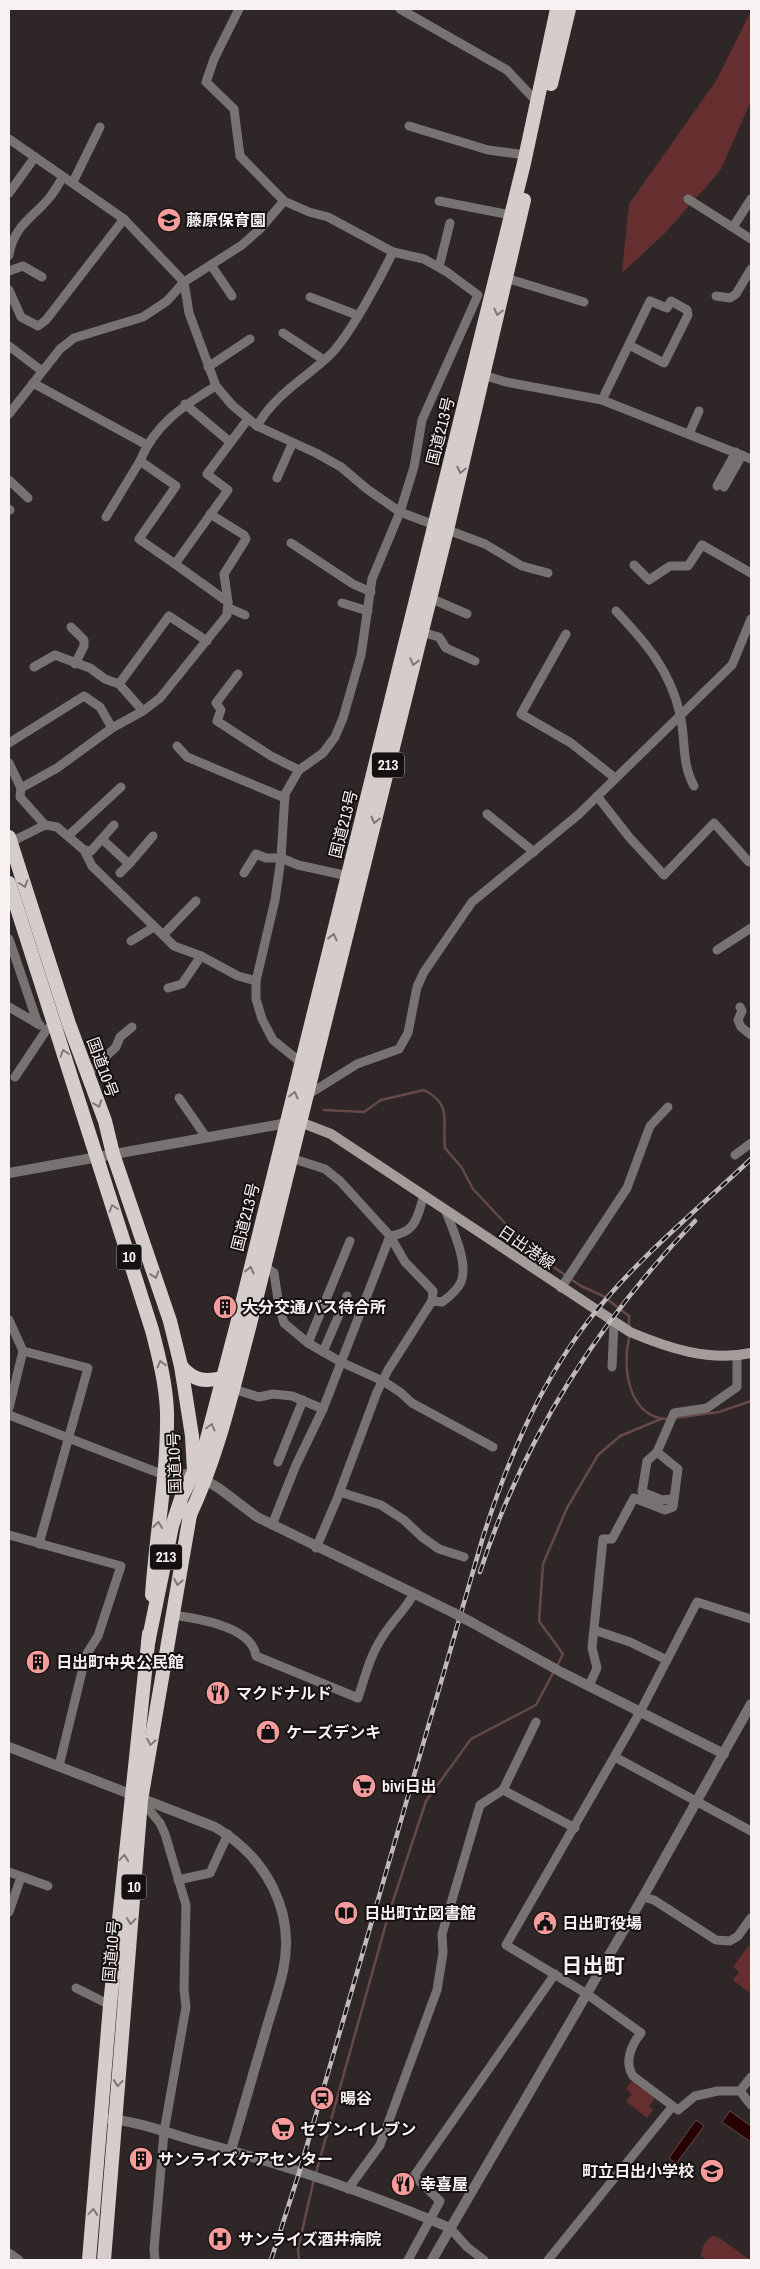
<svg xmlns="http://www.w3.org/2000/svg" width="760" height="2269" font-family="'Archivo Narrow','Noto Sans JP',sans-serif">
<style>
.green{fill:#652f30}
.water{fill:#260003;stroke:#65484a}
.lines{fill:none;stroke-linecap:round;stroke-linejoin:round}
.stream{stroke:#65484a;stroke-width:2.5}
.minor{stroke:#787373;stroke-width:9}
.tertiary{stroke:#787373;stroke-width:10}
.secondary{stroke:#a49d9c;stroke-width:10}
.trunk{stroke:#d6cccc;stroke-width:14}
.rail-casing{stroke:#c0baba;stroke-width:4.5}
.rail{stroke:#151111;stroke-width:2.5;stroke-dasharray:8;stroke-linecap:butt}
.tertiary-bridge{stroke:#787373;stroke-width:10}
.oneway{stroke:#7f7878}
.labels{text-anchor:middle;stroke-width:4;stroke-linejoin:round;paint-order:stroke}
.shield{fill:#151111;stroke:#b3aeae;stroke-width:1}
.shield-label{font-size:15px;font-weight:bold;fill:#f7f1f1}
.poi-label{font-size:16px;font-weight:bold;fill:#f7f1f1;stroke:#151111;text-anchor:start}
.street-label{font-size:16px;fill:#f7f1f1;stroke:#151111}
.district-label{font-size:21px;font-weight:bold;fill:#f7f1f1;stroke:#151111}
</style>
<rect width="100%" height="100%" fill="#2f2727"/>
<g class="green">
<polygon points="751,11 751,101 720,171 665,233 622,273 629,204 716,81"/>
<polygon points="751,1943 751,1994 733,1980 739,1972 733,1967"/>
<polygon points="633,2080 655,2098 649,2106 653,2110 647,2118 626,2101 632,2094 626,2089"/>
<path d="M713,2236L718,2237L750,2260H707L701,2256C701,2248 706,2239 713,2236Z"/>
</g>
<g class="water">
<polygon points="730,2111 751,2126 751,2142 722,2122"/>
<polygon points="696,2120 704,2126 676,2164 669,2158"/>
</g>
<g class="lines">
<g class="stream">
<path d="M324,1110L364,1112L381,1100L424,1090C453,1105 442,1120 445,1148L462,1168L473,1189L532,1252L581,1286L603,1296L629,1316V1327"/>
<path d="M630,1335C621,1366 628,1419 669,1419"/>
<polyline points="675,1418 719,1412 751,1401"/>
<polyline points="557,1666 563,1654 539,1621 543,1564 567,1508 598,1455 620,1436 661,1419"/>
<polyline points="316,2173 389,1913 426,1801 471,1739 536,1705 554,1671"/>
<polyline points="299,2260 298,2249 314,2179"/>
</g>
<g class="minor">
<polyline points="239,9 214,59 206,82 234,109 240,156 284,201 309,212 328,217 393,252 424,259 447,272 478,295 422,420 414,467 400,512 372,579 361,655 343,718 335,737 323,753 299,770 285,794 281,858 275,900 256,981 256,999 262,1019 273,1040 304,1065"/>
<polyline points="400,9 507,70 538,103"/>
<polyline points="409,126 488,150 526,155"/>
<polyline points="9,139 124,219 184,282 189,313 216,386 232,405 257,426 316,453 341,467 367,489 400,512 485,544 522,566 548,573"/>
<polyline points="73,182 100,127"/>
<polyline points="9,193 35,157"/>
<polyline points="688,199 751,239"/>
<polyline points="439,201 511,215"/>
<polyline points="733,227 751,199"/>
<path d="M9,255C14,225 33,218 50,197C55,191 59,183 63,177"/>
<polyline points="211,265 232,296"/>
<polyline points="439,267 450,223"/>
<polyline points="9,271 23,266 42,277"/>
<polyline points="506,278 584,302"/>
<polyline points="9,290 21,317 38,326 46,320 124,219"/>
<polyline points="716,296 730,298 736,294 751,269"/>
<polyline points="310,297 357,315"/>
<polyline points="283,333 324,360"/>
<polyline points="9,346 42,371"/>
<polyline points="208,367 250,339"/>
<polyline points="480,374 506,382 602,400 751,459"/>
<polyline points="33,383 147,445"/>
<polyline points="602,400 650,301 667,308 671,301 687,310 688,315 664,363 629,345"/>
<polyline points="185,404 230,442"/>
<polyline points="9,414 60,349 74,338 143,317 167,301 184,282 242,245 260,229 284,201"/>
<path d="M257,426C275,394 305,379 331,354C351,333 380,279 393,252"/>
<polyline points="689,434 699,411"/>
<path d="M140,461C154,425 184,405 216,386"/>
<polyline points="277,478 292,444"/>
<polyline points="9,480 28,498"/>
<polyline points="717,486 736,452"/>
<polyline points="724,487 742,455"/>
<polyline points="9,509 10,510"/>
<polyline points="210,514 244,535 246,539 224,574 228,602"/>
<polyline points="106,517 140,461 176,486 139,539 175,564"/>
<polyline points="291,543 353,584 371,592"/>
<polyline points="634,565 649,580 670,566 688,566 702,545 751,573"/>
<polyline points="430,598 467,614"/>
<polyline points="342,603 368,611"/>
<polyline points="229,608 245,615"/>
<path d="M616,611C646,643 670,670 680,714C686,739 681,763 694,786"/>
<polyline points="71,627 84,640 84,646 75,664"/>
<polyline points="421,632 439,637 446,648 475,661"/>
<polyline points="566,634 521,714 571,743 615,778"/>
<polyline points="34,667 55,655 90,668 105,679 119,684"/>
<polyline points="238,674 216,703 221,710 217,721 271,756 299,770"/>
<polyline points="143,711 119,684 169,616 207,641"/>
<polyline points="9,743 84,696 100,707 112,728"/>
<polyline points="177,746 187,757 285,798"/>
<polyline points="9,763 21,788"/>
<polyline points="597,796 629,837 664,875 714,823 749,862 751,861"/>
<polyline points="487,814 534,852"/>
<polyline points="45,825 57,827 84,850 92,866 163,935 196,901"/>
<polyline points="68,836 121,787"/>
<polyline points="102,839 129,864 153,836"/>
<polyline points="11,842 45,825 20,797 21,788 57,768 112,728 143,711 160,698 227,615 228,602 175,564 228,490 207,474 248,419"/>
<polyline points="84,850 91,851 114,825"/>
<polyline points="120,873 129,864"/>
<polyline points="244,873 256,854 266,858 281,858 298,865 348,876"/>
<polyline points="163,935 174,946 201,956 238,976 256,981"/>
<polyline points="9,939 38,1024"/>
<polyline points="131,941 154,927"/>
<polyline points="717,950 751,928"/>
<polyline points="168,988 182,984 201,956"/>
<polyline points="9,1007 40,1025"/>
<polyline points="740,1007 742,1011 738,1020 741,1027 751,1035"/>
<polyline points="87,1074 116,1047 120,1037 132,1027"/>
<polyline points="15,1077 47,1029 55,1024"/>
<polyline points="306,1096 357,1064 399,1049 408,1033 417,987 424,972 472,902 578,815 732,665 751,619"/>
<polyline points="179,1098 206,1137"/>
<polyline points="735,1155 751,1143"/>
<polyline points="264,1266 274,1273 279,1306 284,1323 308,1343 341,1362 383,1381 400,1392 412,1403 493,1447"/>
<polyline points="561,1288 627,1188 650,1126 668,1107"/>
<path d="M432,1301L442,1302C449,1297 457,1291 461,1282C469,1263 452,1228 445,1209"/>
<polyline points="9,1320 23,1351 9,1408"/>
<polyline points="308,1343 350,1241"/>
<polyline points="23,1351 88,1368 39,1544"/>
<polyline points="323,1352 347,1296"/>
<polyline points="612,1367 614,1323"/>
<polyline points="233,1389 259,1397 273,1394 292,1396 323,1409 390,1236 340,1181 325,1169 291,1158"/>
<polyline points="9,1415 164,1475 194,1473"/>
<polyline points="657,1452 647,1461 642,1492 662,1500 671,1499"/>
<polyline points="278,1462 303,1400"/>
<polyline points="340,1492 381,1505 404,1520 422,1537 439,1549 464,1557"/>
<polyline points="272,1525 296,1465 323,1409"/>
<polyline points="9,1535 121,1566 98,1636 86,1655 59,1766"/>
<path d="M316,1548L337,1499L377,1392L388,1370L432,1301L433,1291L405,1262L390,1236C416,1233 417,1218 424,1195"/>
<path d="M172,1615C196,1618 252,1626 256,1656L358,1698C365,1677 370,1655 383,1636C392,1621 405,1610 413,1595"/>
<polyline points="594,1630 630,1642 667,1660"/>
<polyline points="589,1686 597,1668 592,1648 603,1539 612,1539 634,1498 665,1510 673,1507 678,1469 657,1452 674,1413 707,1408 737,1387 737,1355"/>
<polyline points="615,1757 751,1831"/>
<polyline points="503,1790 536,1722"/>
<polyline points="141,1800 160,1823 165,1834 186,1905 184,1989 186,2007 164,2132 154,2249 155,2260"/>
<polyline points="9,1872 48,1886"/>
<polyline points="178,1880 210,1873 228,1834"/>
<polyline points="643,1897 654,1900 716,1940 730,1941 738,1936 751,1918"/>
<polyline points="9,1912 21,1877"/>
<polyline points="76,1988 110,2005"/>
<path d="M740,2091H718L695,2096L678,2110L633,2076C624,2062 631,2045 641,2033L587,1994L506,1945L640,1712L697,1602L751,1619"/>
<polyline points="740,2091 751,2105"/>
<polyline points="740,2091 751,2077"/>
<polyline points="348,2189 380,2145 437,1990 443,1953 442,1934 480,1805 503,1790 575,1828"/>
<polyline points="450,2228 467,2247 484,2260"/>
<polyline points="9,2253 19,2260"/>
<polyline points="408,2260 440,2201 414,2176 555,1974"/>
<polyline points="548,2260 672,2107"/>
</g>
<g class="tertiary">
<polyline points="9,1173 293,1122"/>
<polyline points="199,1476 220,1489 257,1517 454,1613"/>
<polyline points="471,1622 561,1672 724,1754"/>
<path d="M9,1747L215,1827C266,1857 296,1911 283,1971C278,1993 270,2015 264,2037C253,2075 242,2112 231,2150"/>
<path d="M101,2118C133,2120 165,2132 196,2141C282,2164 369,2193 450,2228"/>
<polyline points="432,2260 643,1897 751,1704"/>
</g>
<path class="secondary" d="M300,1122L331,1134L630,1332C668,1348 709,1362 751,1353"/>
<g class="trunk">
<polyline points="551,84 569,9"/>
<polyline points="9,837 69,1024 105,1121 113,1154 170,1321 181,1366 192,1436 194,1471"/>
<path d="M9,883L152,1330C159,1357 166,1384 167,1412C168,1473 156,1534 152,1595"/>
<path d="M181,1366C194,1381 204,1382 223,1378"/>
<path d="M189,1517C218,1456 232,1392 249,1328L447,530L524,200"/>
<polyline points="148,1643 172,1526 182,1496 203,1454 237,1324 524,163 557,9"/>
<polyline points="89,2260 110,2005 149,1634"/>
<polyline points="104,2260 141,1800 191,1509"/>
</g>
<g class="rail-casing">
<g id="rail">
<path d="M480,1572C524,1437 598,1322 695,1221"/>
<path d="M271,2260L299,2173L483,1537C508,1459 539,1385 589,1320C635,1260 696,1211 751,1159"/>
</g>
</g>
<use href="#rail" class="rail"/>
<polyline class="tertiary-bridge" points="454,1613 471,1622"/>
</g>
<defs><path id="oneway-chevron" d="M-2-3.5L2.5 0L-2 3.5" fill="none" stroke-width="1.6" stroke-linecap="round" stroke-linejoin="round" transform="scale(1.25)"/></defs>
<g class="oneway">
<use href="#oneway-chevron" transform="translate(498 312) rotate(103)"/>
<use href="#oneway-chevron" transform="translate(461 470) rotate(103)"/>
<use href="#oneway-chevron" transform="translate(414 662) rotate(104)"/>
<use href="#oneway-chevron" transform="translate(375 820) rotate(104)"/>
<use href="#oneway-chevron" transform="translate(24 884) rotate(72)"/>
<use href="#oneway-chevron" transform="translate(333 937) rotate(-76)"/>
<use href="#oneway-chevron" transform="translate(64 1053) rotate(-108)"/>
<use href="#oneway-chevron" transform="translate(294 1095) rotate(-76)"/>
<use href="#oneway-chevron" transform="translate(98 1104) rotate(70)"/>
<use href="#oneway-chevron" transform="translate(113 1208) rotate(-108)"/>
<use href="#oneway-chevron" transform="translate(250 1270) rotate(-76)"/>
<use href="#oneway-chevron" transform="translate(155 1275) rotate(71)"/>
<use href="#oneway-chevron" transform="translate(161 1364) rotate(-105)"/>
<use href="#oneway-chevron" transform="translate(211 1427) rotate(-75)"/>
<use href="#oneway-chevron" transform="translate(158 1525) rotate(-84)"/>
<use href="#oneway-chevron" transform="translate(178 1582) rotate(100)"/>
<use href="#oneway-chevron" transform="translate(151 1742) rotate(100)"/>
<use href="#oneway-chevron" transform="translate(124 1858) rotate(-85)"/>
<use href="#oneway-chevron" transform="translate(131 1921) rotate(95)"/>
<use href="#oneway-chevron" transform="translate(118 2083) rotate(95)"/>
<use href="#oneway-chevron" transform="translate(93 2212) rotate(-85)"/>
</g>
<defs>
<g id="school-disc" transform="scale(1.25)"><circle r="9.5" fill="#f59b9b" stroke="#151111"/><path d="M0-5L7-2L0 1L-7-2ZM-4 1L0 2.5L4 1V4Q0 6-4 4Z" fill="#111"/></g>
<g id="building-disc" transform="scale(1.25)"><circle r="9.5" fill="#f59b9b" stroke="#151111"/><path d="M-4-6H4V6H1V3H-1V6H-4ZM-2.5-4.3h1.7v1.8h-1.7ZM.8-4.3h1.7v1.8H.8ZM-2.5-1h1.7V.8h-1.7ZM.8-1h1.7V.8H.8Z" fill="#111"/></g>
<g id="restaurant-disc" transform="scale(1.25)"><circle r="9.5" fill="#f59b9b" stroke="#151111"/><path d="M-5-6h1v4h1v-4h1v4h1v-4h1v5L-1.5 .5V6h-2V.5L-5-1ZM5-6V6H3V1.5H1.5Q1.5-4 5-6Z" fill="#111"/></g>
<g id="shop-disc" transform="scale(1.25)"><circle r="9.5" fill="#f59b9b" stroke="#151111"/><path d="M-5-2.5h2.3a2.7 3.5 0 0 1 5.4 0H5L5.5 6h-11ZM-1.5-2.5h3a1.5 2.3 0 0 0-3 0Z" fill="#111"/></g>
<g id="supermarket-disc" transform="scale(1.25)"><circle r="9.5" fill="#f59b9b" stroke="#151111"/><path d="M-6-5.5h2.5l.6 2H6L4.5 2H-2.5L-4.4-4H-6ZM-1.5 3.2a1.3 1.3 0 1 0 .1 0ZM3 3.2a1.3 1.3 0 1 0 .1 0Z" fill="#111"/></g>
<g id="library-disc" transform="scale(1.25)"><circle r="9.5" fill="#f59b9b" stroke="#151111"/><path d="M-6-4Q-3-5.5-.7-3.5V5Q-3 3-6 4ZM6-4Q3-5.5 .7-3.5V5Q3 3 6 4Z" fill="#111"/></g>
<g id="civic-disc" transform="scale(1.25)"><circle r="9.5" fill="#f59b9b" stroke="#151111"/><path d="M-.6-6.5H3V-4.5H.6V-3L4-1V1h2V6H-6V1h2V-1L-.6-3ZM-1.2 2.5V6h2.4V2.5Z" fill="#111"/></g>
<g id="station-disc" transform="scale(1.25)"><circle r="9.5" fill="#f59b9b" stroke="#151111"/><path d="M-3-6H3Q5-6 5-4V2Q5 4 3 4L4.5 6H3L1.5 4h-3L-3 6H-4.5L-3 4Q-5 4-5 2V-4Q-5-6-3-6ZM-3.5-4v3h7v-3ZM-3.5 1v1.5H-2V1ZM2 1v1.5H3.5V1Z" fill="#111"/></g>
<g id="hospital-disc" transform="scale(1.25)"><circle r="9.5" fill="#f59b9b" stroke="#151111"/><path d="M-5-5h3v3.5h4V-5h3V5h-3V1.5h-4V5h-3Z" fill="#111"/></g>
</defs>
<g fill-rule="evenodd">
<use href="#school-disc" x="169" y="220"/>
<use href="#building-disc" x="225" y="1307"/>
<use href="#building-disc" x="38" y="1662"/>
<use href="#restaurant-disc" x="218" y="1693"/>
<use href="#shop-disc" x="268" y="1732"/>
<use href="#supermarket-disc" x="364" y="1786"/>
<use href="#library-disc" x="346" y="1913"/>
<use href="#civic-disc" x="545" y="1923"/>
<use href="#station-disc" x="322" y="2098"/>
<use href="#supermarket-disc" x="283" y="2129"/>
<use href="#building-disc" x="141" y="2159"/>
<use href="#school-disc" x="712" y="2171"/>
<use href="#restaurant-disc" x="403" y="2184"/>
<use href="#hospital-disc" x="220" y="2239"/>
</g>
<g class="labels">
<g class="shield">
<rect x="372" y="752.5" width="32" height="25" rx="4"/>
<rect x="116.5" y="1244.5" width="25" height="25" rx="4"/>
<rect x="150" y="1544.5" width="32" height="25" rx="4"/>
<rect x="121.5" y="1874.5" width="25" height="25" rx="4"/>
</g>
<g class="shield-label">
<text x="388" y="770">213</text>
<text x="129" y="1262">10</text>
<text x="166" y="1562">213</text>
<text x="134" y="1892">10</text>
</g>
<g class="poi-label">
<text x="186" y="226">藤原保育園</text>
<text x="242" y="1313">大分交通バス待合所</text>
<text x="56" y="1668">日出町中央公民館</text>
<text x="236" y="1699">マクドナルド</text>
<text x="286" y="1738">ケーズデンキ</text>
<text x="382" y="1792">bivi日出</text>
<text x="364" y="1919">日出町立図書館</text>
<text x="562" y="1929">日出町役場</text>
<text x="340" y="2104">暘谷</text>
<text x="300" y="2135">セブン-イレブン</text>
<text x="158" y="2165">サンライズケアセンター</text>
<text x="694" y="2177" text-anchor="end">町立日出小学校</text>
<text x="420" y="2190">幸喜屋</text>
<text x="238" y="2245">サンライズ酒井病院</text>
</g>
<g class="street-label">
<text transform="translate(440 431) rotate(-76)" y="6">国道213号</text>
<text transform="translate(343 824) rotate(-76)" y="6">国道213号</text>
<text transform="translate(103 1067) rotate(70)" y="6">国道10号</text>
<text transform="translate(245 1217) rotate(-76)" y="6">国道213号</text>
<text transform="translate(527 1247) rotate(34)" y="6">日出港線</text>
<text transform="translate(174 1463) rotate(-92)" y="6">国道10号</text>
<text transform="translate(111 1951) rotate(-85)" y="6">国道10号</text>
</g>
<g class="district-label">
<text x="593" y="1973">日出町</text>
</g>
</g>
<rect width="760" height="2269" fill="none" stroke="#f7f1f1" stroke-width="20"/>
</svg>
